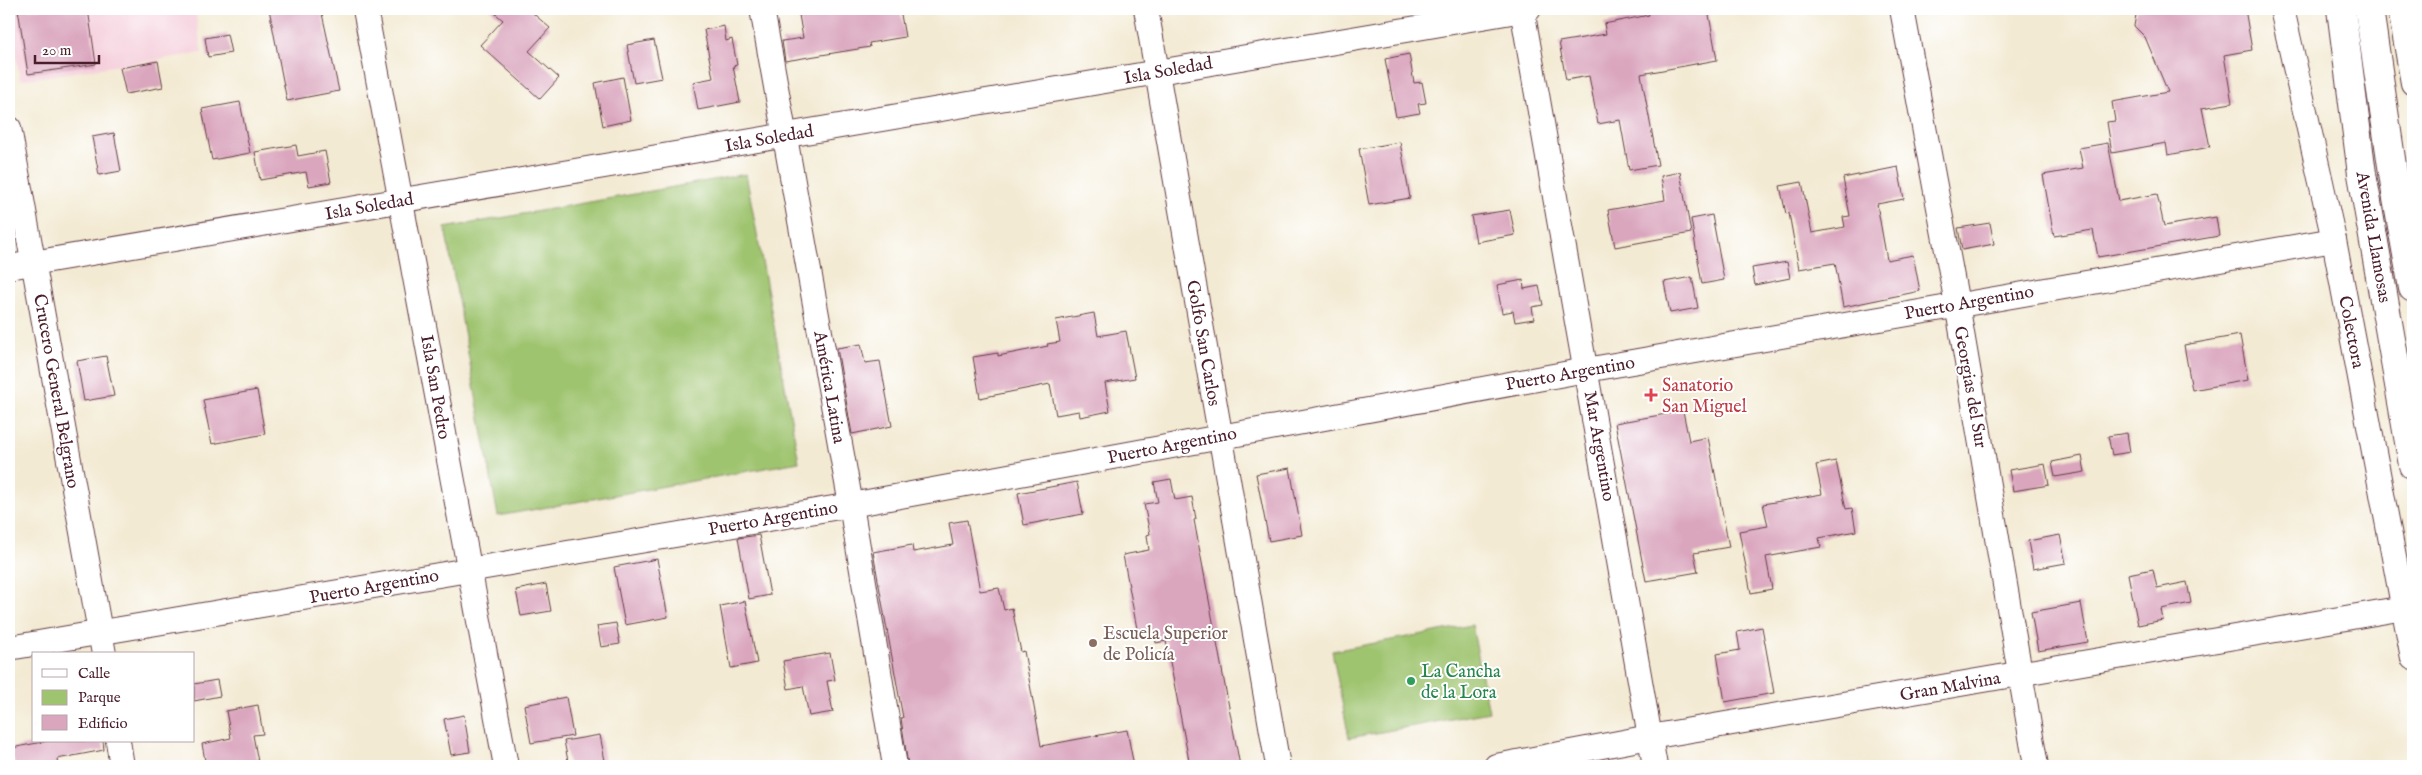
<svg xmlns="http://www.w3.org/2000/svg" width="2422" height="775" font-family="'IM FELL English',serif">
<style>
.built{fill:#f5cfdb}
.green{fill:#9fc46f;stroke:#74724d}
.building{fill:#daa6be}
.lines{fill:none;stroke-linecap:round;stroke-linejoin:round}
.minor-casing{stroke:#633d44;stroke-width:26}
.trunk-casing{stroke:#633d44;stroke-width:30}
.minor{stroke:#fff;stroke-width:24}
.trunk{stroke:#fff;stroke-width:28}
.health-dot{fill:#e0444e;stroke:#fff;stroke-width:2}
.education-dot{fill:#8d6e63;stroke:#fff;stroke-width:2}
.leisure-dot{fill:#2e9e5b;stroke:#fff;stroke-width:2}
.labels{text-anchor:middle;stroke-width:4;stroke-linejoin:round;paint-order:stroke}
.street-label{font-size:18px;fill:#4a1f2b;stroke:#fff}
.health-label{font-size:18px;fill:#be3a42;stroke:#fff;text-anchor:start}
.education-label{font-size:18px;fill:#785e54;stroke:#fff;text-anchor:start}
.leisure-label{font-size:18px;fill:#27864d;stroke:#fff;text-anchor:start}
</style>
<rect width="100%" height="100%" fill="#fff"/>
<filter id="ink" filterUnits="userSpaceOnUse"><feTurbulence type="fractalNoise" baseFrequency=".02" numOctaves="2"/><feDisplacementMap in="SourceGraphic" scale="10" xChannelSelector="R" yChannelSelector="G"/><feConvolveMatrix kernelMatrix="1 2 1 2 8 2 1 2 1" color-interpolation-filters="sRGB"/></filter>
<filter id="wash" filterUnits="userSpaceOnUse"><feTurbulence type="fractalNoise" baseFrequency=".0096" numOctaves="4" result="noise"/><feDisplacementMap in="SourceGraphic" scale="20" xChannelSelector="R" yChannelSelector="G"/><feGaussianBlur stdDeviation="1.12" result="paint"/><feColorMatrix in="noise" values="0 0 0 0 0 0 0 0 0 0 0 0 0 0 0 0 0 1.4 0 .05"/><feComposite in="paint" operator="in"/></filter>
<g filter="url(#wash)">
<rect width="100%" height="100%" fill="#f3ead3"/>
<polygon class="built" points="9,9 195,9 202,53 20,80"/>
<g class="green">
<polygon points="746,174 799,462 498,516 445,228"/>
<polygon points="1472,625 1489,712 1349,738 1332,651"/>
</g>
<g id="blocks">
<g class="building">
<polygon points="18,9 88,9 96,64 28,74"/>
<polygon points="269,9 321,9 339,91 287,101"/>
<polygon points="490,9 528,9 550,28 529,51 559,78 540,99 480,45 503,20"/>
<polygon points="798,9 900,9 905,37 869,43 870,47 785,61 782,41 803,38"/>
<polygon points="1647,9 1708,9 1717,60 1641,74 1658,165 1629,170 1620,120 1598,124 1589,76 1566,80 1559,42 1606,34 1604,24 1649,15"/>
<polygon points="2137,9 2167,9 2169,11 2176,9 2245,9 2252,50 2224,55 2232,103 2202,108 2210,147 2168,155 2166,143 2112,153 2107,122 2115,121 2112,102 2168,92 2145,37 2134,26"/>
<polygon points="724,26 726,41 732,39 737,65 733,66 740,102 698,110 693,82 713,78 704,30"/>
<polygon points="227,34 231,53 208,57 205,38"/>
<polygon points="654,40 662,78 634,83 627,45"/>
<polygon points="1409,54 1414,83 1422,82 1426,103 1418,104 1420,113 1396,117 1385,59"/>
<polygon points="158,61 163,87 126,94 120,68"/>
<polygon points="623,77 631,120 603,126 595,83"/>
<polygon points="240,102 250,153 212,160 202,109"/>
<polygon points="114,133 121,171 99,175 92,137"/>
<polygon points="1400,142 1410,198 1369,205 1359,149"/>
<polygon points="2108,143 2119,201 2157,194 2164,226 2216,217 2219,236 2098,257 2093,230 2054,236 2043,175 2083,168 2079,148"/>
<polygon points="296,145 298,156 325,151 331,182 309,186 306,172 260,180 255,152"/>
<polygon points="1898,167 1904,199 1877,204 1887,260 1913,255 1920,291 1843,307 1835,263 1799,269 1789,213 1786,214 1780,186 1802,182 1812,233 1845,227 1843,217 1850,216 1843,178"/>
<polygon points="1680,172 1691,233 1615,247 1608,210 1665,200 1661,176"/>
<polygon points="1510,210 1515,235 1476,242 1471,216"/>
<polygon points="1712,215 1724,280 1702,284 1691,219"/>
<polygon points="1990,223 1994,244 1962,250 1958,228"/>
<polygon points="1787,262 1790,278 1755,285 1752,268"/>
<polygon points="1692,277 1698,308 1670,313 1664,282"/>
<polygon points="1523,280 1524,289 1539,286 1543,305 1532,307 1534,319 1515,322 1513,311 1502,313 1497,285"/>
<polygon points="1094,313 1098,336 1126,331 1135,378 1105,383 1110,411 1080,417 1079,411 1056,415 1050,384 980,398 973,357 998,353 998,356 1048,346 1047,344 1060,342 1056,320"/>
<polygon points="2240,335 2248,380 2192,390 2184,345"/>
<polygon points="861,344 865,363 880,361 892,426 852,434 837,348"/>
<polygon points="106,356 114,396 84,401 77,361"/>
<polygon points="257,390 265,434 212,444 203,400"/>
<polygon points="1683,411 1689,441 1708,437 1729,547 1694,553 1698,572 1646,581 1615,423"/>
<polygon points="2127,433 2130,452 2112,455 2108,436"/>
<polygon points="2082,456 2085,472 2055,477 2052,462"/>
<polygon points="1836,461 1846,509 1852,508 1856,531 1819,538 1821,547 1766,557 1772,589 1751,593 1739,531 1768,526 1763,504 1822,494 1816,465"/>
<polygon points="2045,464 2049,485 2013,491 2009,470"/>
<polygon points="1290,468 1302,535 1269,541 1256,474"/>
<polygon points="1171,479 1175,500 1192,497 1196,519 1194,520 1240,766 1190,766 1166,641 1156,643 1154,631 1138,634 1123,555 1149,550 1147,535 1150,534 1144,504 1158,502 1154,482"/>
<polygon points="1077,482 1083,514 1024,525 1018,493"/>
<polygon points="967,520 980,591 999,588 1004,610 1012,608 1021,652 1024,651 1041,746 1127,730 1134,766 908,766 901,718 903,718 873,552 912,545 913,552 953,545 949,523"/>
<polygon points="759,535 770,595 749,599 738,538"/>
<polygon points="2060,535 2066,563 2033,569 2028,541"/>
<polygon points="657,559 668,617 625,625 614,567"/>
<polygon points="2153,569 2157,588 2187,582 2191,603 2161,609 2163,620 2138,625 2128,574"/>
<polygon points="546,584 551,611 521,616 516,590"/>
<polygon points="745,601 757,663 731,668 720,606"/>
<polygon points="2081,603 2088,642 2038,651 2031,612"/>
<polygon points="616,623 620,644 601,647 597,626"/>
<polygon points="1762,627 1774,693 1725,702 1717,654 1740,650 1737,632"/>
<polygon points="830,653 835,680 827,681 833,712 809,716 803,686 788,689 783,661"/>
<polygon points="217,680 220,696 194,701 194,684"/>
<polygon points="566,697 573,736 531,743 524,705"/>
<polygon points="258,705 263,734 253,735 258,762 235,766 206,766 202,744 231,738 226,711"/>
<polygon points="464,715 470,752 451,755 444,719"/>
<polygon points="600,735 606,766 569,766 564,741"/>
<polygon points="48,741 103,741 104,750 57,759 58,766 15,766 11,748"/>
</g>
</g>
</g>
<g filter="url(#ink)">
<use href="#blocks" fill-opacity="0" stroke="#633d44" stroke-width="1"/>
<g class="lines">
<g class="minor-casing">
<g id="minor">
<polyline points="365,9 506,766"/>
<polyline points="762,9 851,505 895,766"/>
<polyline points="1146,9 1278,766"/>
<polyline points="1522,9 1655,766"/>
<polyline points="1902,9 1957,304 2036,766"/>
<polyline points="2282,9 2334,240 2413,658"/>
<polyline points="2400,9 2413,83"/>
<polyline points="9,128 104,654"/>
<polyline points="9,267 1529,9"/>
<polyline points="9,648 851,505 1586,370 2334,240"/>
<polyline points="118,741 122,766"/>
<polyline points="1496,766 1650,737 2404,608"/>
</g>
</g>
<g class="trunk-casing">
<g id="trunk">
<polyline points="2341,9 2362,174 2413,465"/>
<polyline points="2369,9 2396,193 2413,288"/>
</g>
</g>
<use href="#minor" class="minor"/>
<use href="#trunk" class="trunk"/>
</g>
</g>
<path class="health-dot" d="M1648.5 387.5h5v5h5v5h-5v5h-5v-5h-5v-5h5z"/>
<circle class="education-dot" cx="1093" cy="643" r="5"/>
<circle class="leisure-dot" cx="1411" cy="681" r="5"/>
<g class="labels">
<g class="street-label">
<text transform="translate(1168 70) rotate(-10)" y="6">Isla Soledad</text>
<text transform="translate(769 138) rotate(-10)" y="6">Isla Soledad</text>
<text transform="translate(369 206) rotate(-10)" y="6">Isla Soledad</text>
<text transform="translate(2374 237) rotate(80)" y="6">Avenida Llamosas</text>
<text transform="translate(1969 302) rotate(-10)" y="6">Puerto Argentino</text>
<text transform="translate(2352 332) rotate(79)" y="6">Colectora</text>
<text transform="translate(1204 343) rotate(80)" y="6">Golfo San Carlos</text>
<text transform="translate(1570 373) rotate(-10)" y="6">Puerto Argentino</text>
<text transform="translate(436 387) rotate(80)" y="6">Isla San Pedro</text>
<text transform="translate(830 387) rotate(80)" y="6">América Latina</text>
<text transform="translate(1971 387) rotate(80)" y="6">Georgias del Sur</text>
<text transform="translate(57 391) rotate(80)" y="6">Crucero General Belgrano</text>
<text transform="translate(1172 445) rotate(-11)" y="6">Puerto Argentino</text>
<text transform="translate(1600 446) rotate(80)" y="6">Mar Argentino</text>
<text transform="translate(773 518) rotate(-10)" y="6">Puerto Argentino</text>
<text transform="translate(374 586) rotate(-10)" y="6">Puerto Argentino</text>
<text transform="translate(1950 686) rotate(-10)" y="6">Gran Malvina</text>
</g>
<g class="health-label">
<text x="1662" y="391">Sanatorio<tspan x="1662" dy="21">San Miguel</tspan></text>
</g>
<g class="education-label">
<text x="1103" y="639">Escuela Superior<tspan x="1103" dy="21">de Policía</tspan></text>
</g>
<g class="leisure-label">
<text x="1421" y="677">La Cancha<tspan x="1421" dy="21">de la Lora</tspan></text>
</g>
</g>
<rect width="2422" height="775" fill="none" stroke="#fff" stroke-width="30"/>
<rect x="32" y="652" width="162" height="90" fill="#ffffff" stroke="#b7a5aa"/>
<rect x="42" y="669" width="25" height="8" fill="#ffffff" stroke="#b7a5aa"/>
<text x="78" y="678" font-size="15" fill="#4a1f2b">Calle</text>
<rect x="42" y="690" width="25" height="15" fill="#9fc46f" stroke="#b7a5aa"/>
<text x="78" y="702" font-size="15" fill="#4a1f2b">Parque</text>
<rect x="42" y="715" width="25" height="15" fill="#daa6be" stroke="#b7a5aa"/>
<text x="78" y="728" font-size="15" fill="#4a1f2b">Edificio</text>
<path d="M35 55v8h64v-8" fill="none" stroke="#4a1f2b" stroke-width="2.5"/>
<text x="42" y="55" font-size="15" fill="#4a1f2b" stroke="#ffffff" stroke-width="4" paint-order="stroke">20 m</text>
</svg>
